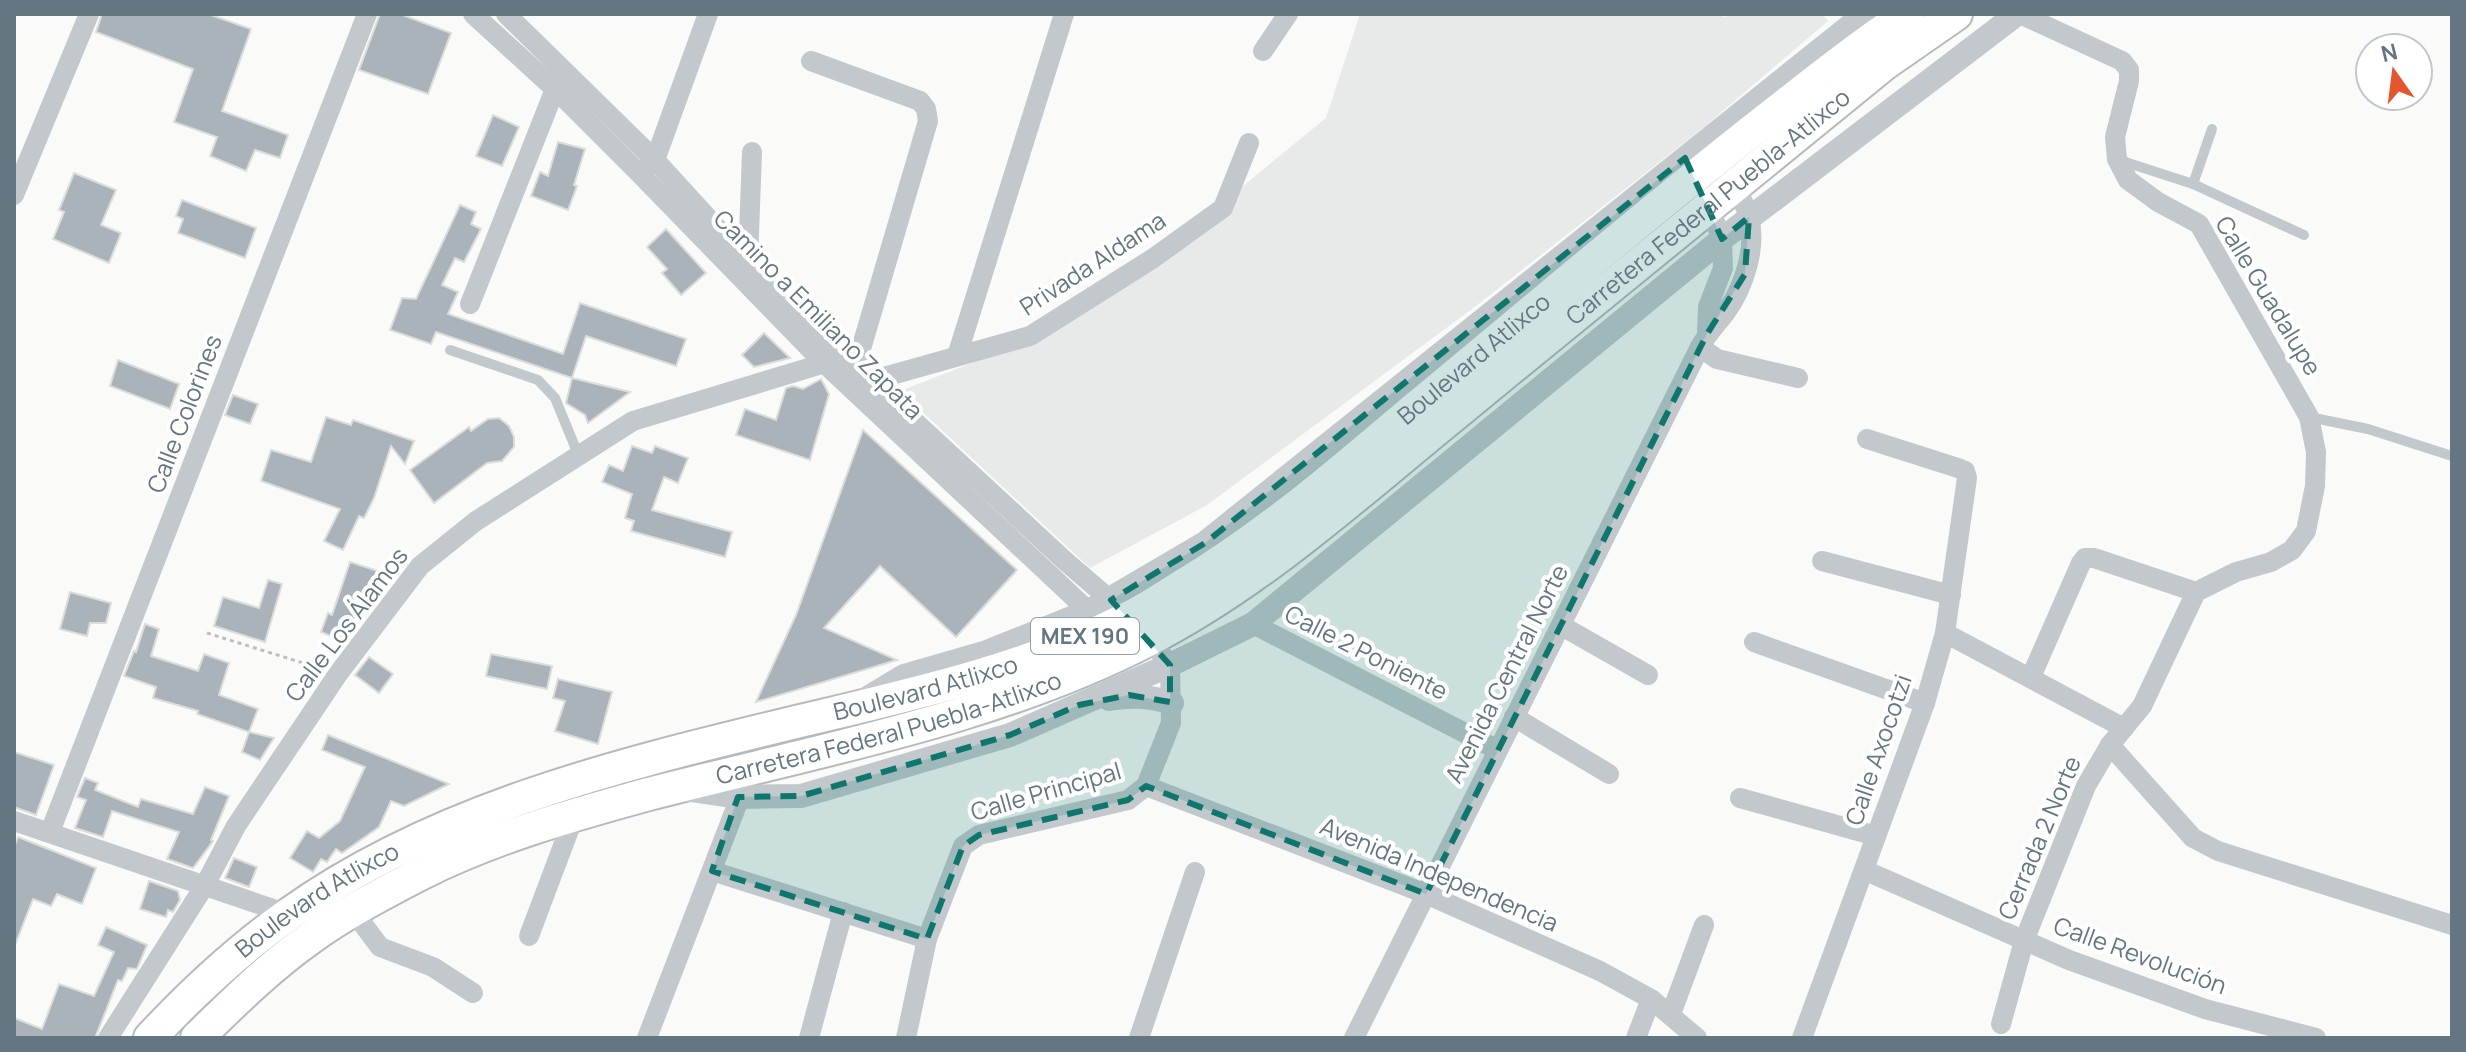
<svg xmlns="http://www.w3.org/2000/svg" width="2466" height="1052" font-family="Manrope,sans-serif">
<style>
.built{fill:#e8e9e9}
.building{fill:#aab3b9;stroke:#dcdcda;stroke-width:2}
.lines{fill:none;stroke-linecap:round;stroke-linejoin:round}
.primary-casing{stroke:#b5babe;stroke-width:36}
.path{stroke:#bbbfc2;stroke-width:3;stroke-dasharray:4 4;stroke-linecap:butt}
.service{stroke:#c3c8cc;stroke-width:10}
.minor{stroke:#c3c8cc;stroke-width:20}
.tertiary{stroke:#c3c8cc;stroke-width:24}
.primary{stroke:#fff;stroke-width:32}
.marked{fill:#0f766e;fill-opacity:0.2;stroke:#0f766e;stroke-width:6;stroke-dasharray:16 10;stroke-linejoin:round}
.labels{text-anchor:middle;stroke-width:8;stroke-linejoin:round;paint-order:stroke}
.shield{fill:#fff;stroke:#939fa8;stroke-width:2}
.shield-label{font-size:22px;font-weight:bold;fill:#657683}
.street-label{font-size:24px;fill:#657683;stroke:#fff}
</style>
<rect width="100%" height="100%" fill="#fafaf8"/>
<polygon class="built" points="1360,14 1714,14 1725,17 1736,14 1822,14 1828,21 1703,128 1472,309 1207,505 1090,568 900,391 990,356 1232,195 1326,118"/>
<g class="building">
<polygon points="102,14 208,14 251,29 222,111 288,135 280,158 255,150 246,171 210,156 217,137 174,122 193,69 96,32"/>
<polygon points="380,14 400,14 451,33 428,94 359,70"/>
<polygon points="493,115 519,127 502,166 476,156"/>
<polygon points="558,142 585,149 574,185 577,186 568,210 531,196 540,172 548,176"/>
<polygon points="74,173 116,190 101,225 121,233 109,263 53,239 64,212 59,210"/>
<polygon points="182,200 256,228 245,258 178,233 183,219 176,216"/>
<polygon points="460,205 476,212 471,224 481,229 464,262 455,258 442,285 458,292 448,314 563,354 580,303 686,339 676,366 586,336 572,378 436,332 431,344 390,330 402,298 416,299"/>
<polygon points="666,229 706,273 681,295 662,273 667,269 647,247"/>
<polygon points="764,333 790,358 754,367 742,355"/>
<polygon points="118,360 179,384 170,409 110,386"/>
<polygon points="572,378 630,392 588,423 585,415 566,403"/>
<polygon points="821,379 829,394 810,460 736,435 745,409 776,420 786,388 793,386 803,389"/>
<polygon points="233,395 258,404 250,424 225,415"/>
<polygon points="326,417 351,425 353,420 414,441 405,464 391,446 374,498 364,518 359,516 343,550 324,541 340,509 261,481 271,450 311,462"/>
<polygon points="499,418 509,426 514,437 514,447 502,461 487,463 434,503 410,470 469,427 471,431 488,419"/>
<polygon points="863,430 1017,570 956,637 880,566 824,628 897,660 756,702 796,615"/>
<polygon points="632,446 652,453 655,446 688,458 678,483 664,477 652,510 732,532 725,557 631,531 634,521 625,518 632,494 602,482 609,465 623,471"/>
<polygon points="350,562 387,574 366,600 362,599 346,642 321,632 328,613 332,615"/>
<polygon points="268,580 282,584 265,642 214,626 223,597 259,608"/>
<polygon points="70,592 111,603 106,623 90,623 87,636 60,629"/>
<polygon points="145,624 159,629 151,656 198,671 204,654 229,663 219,695 258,709 249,732 197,714 198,711 153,698 156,687 124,676 134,651 136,652"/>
<polygon points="491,654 552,666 547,689 486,676"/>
<polygon points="369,657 393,674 379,693 355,675"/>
<polygon points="558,679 612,692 598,744 555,731 565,701 553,698"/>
<polygon points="249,732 274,738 260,760 242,752"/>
<polygon points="328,735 449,784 404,806 391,801 379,827 342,853 336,849 327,862 321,859 313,872 290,858 307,831 319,838 340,821 365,767 322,750"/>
<polygon points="14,752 54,765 36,815 14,807"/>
<polygon points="85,778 98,783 95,790 138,807 141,799 193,814 205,787 229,796 211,840 213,841 193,868 167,859 179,832 112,811 103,837 75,828 86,800 77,797"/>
<polygon points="18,837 96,868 82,904 57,894 51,906 33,899 15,945 14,847"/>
<polygon points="234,858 257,867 249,887 225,878"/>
<polygon points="149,881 178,891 180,900 173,912 168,910 166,917 140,909"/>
<polygon points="106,927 147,945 137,969 128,968 122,981 118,980 95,1038 14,1038 14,1018 42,1029 59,984 94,996 114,952 98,945"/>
</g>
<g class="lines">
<g class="primary-casing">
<g id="primary">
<path id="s1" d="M150,1038C192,993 238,950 289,914C436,809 619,765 792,723C905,696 1023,671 1128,618C1147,609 1164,597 1182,586C1265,536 1339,473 1413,410C1528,315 1641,218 1758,126C1807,88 1856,48 1908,14"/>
<path id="s2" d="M197,1038C232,1004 268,968 309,939C343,914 382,894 420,874C491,838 569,816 645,795C813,751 993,720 1148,640C1263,581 1360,491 1460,410C1601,294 1743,179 1884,64L1956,14"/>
</g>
</g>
<polyline class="path" points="207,633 319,668"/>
<g class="service">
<polyline points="2119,160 2193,184 2212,129"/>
<polyline points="2193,184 2304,235"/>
<polyline points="450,350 538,380 555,398 578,454"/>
<polyline points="2309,417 2368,429 2452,456"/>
</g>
<g class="minor">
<polyline points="473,14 555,89 640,174 825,364 1098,620"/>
<polyline points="506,14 655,160 748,262 845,357 1064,560 1121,609"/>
<polyline points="1263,51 1288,14"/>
<polyline points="811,61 920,101 926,109 928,121 856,366"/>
<polyline points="646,168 655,160 708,14"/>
<polyline points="14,195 89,14"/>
<polyline points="1705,198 1722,239 1723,268 1708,307 1707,334"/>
<polyline points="748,262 752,152"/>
<polyline points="470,304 555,89"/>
<polyline points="1700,347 1717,359 1798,378"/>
<polyline points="957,356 1064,14"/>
<polyline points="870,381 1030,336 1152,259 1223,208 1249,143"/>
<polyline points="1822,561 1951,595"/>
<polyline points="1253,624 1498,750"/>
<polyline points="1562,626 1648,675"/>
<polyline points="1945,633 2124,728"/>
<polyline points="1754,642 1925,703"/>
<polyline points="2031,677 2081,563 2085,558 2094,558 2196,592"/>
<polyline points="1514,717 1609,774"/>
<polyline points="2110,745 2193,838 2218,851 2452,925"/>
<polyline points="1146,786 1426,894 1600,971 1651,999 1697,1038"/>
<polyline points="1740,798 1876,836"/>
<polyline points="14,821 288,914"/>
<polyline points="50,832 367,14"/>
<polyline points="1864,870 2069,960 2205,1009 2316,1038"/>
<polyline points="712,871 927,939"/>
<polyline points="353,911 380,947 433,967 473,993"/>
<polyline points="529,936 575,814"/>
<polyline points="1671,1014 1704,925"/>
<polyline points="2001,1024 2024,941 2086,786 2110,745 2142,706 2196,592 2236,572 2271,562 2292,550 2306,531 2315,486 2316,452 2309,417 2199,224 2158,202 2128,180 2117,159 2115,137 2129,81 2129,70 2122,61 2020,14"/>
<polyline points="108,1038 205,885 236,826 338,674 420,566 476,521 633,421 845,357"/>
<polyline points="647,1038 745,784"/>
<polyline points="809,1038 843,912"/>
<polyline points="906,1038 927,939 963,846 979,835 1128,800 1146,786 1171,723 1170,665 1143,631"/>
<polyline points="1139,1038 1195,872"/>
<path d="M1354,1038L1700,347C1707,334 1717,324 1726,312C1744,287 1757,247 1749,217C1745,203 1736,189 1730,177"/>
<polyline points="1636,1038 1651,999"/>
<polyline points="1802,1038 1925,703 1945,633 1967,478 1965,471 1958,468 1867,439"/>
</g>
<g class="tertiary">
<polyline points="869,697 904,676 987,652 1089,611 1205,543 1865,14"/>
<path d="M1109,699C1132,695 1149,696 1172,703"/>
<polyline points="684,789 738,797 801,796 1010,735 1170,665 1253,624 1722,239 2017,14"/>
</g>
<use href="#primary" class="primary"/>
</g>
<path class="marked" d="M1685,158L1722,239L1749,217L1745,274L1707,334L1426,894L1146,786L1128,800L979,835L963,846L927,939L712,871L738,797L801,796L1010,735L1079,705L1129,695L1170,702V665L1111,600L1205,543Z"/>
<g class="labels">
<rect class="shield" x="1031" y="618" width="108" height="36" rx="6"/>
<g class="shield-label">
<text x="1085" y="644">MEX 190</text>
</g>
<g class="street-label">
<text dy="8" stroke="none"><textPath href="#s2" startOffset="1754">Carretera Federal Puebla-Atlixco</textPath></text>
<text transform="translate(1093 264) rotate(-33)" y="8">Privada Aldama</text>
<text transform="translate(2268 296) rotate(59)" y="8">Calle Guadalupe</text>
<text transform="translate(818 315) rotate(45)" y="8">Camino a Emiliano Zapata</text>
<text dy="8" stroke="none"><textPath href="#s1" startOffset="1514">Boulevard Atlixco</textPath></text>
<text transform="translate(185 414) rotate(-69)" y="8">Calle Colorines</text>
<text transform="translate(347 625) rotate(-53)" y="8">Calle Los Álamos</text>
<text transform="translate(1366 653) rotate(27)" y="8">Calle 2 Poniente</text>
<text transform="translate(1507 674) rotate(-63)" y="8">Avenida Central Norte</text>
<text dy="8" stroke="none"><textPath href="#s1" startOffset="866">Boulevard Atlixco</textPath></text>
<text dy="8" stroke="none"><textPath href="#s2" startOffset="770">Carretera Federal Puebla-Atlixco</textPath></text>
<text transform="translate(1879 750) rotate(-71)" y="8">Calle Axocotzi</text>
<text transform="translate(1046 792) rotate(-16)" y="8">Calle Principal</text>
<text transform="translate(2040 838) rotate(-67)" y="8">Cerrada 2 Norte</text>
<text transform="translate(1439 875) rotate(23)" y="8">Avenida Independencia</text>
<text dy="8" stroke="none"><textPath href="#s1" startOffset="218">Boulevard Atlixco</textPath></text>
<text transform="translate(2140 956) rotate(20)" y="8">Calle Revolución</text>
</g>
</g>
<rect width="2466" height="1052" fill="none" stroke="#657683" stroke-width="32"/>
<g transform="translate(2394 72) rotate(346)"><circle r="38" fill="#ffffff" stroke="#c1c8cd" stroke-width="2"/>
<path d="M0-6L14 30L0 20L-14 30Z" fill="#e4572e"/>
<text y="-12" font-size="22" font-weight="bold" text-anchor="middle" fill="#657683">N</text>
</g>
</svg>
